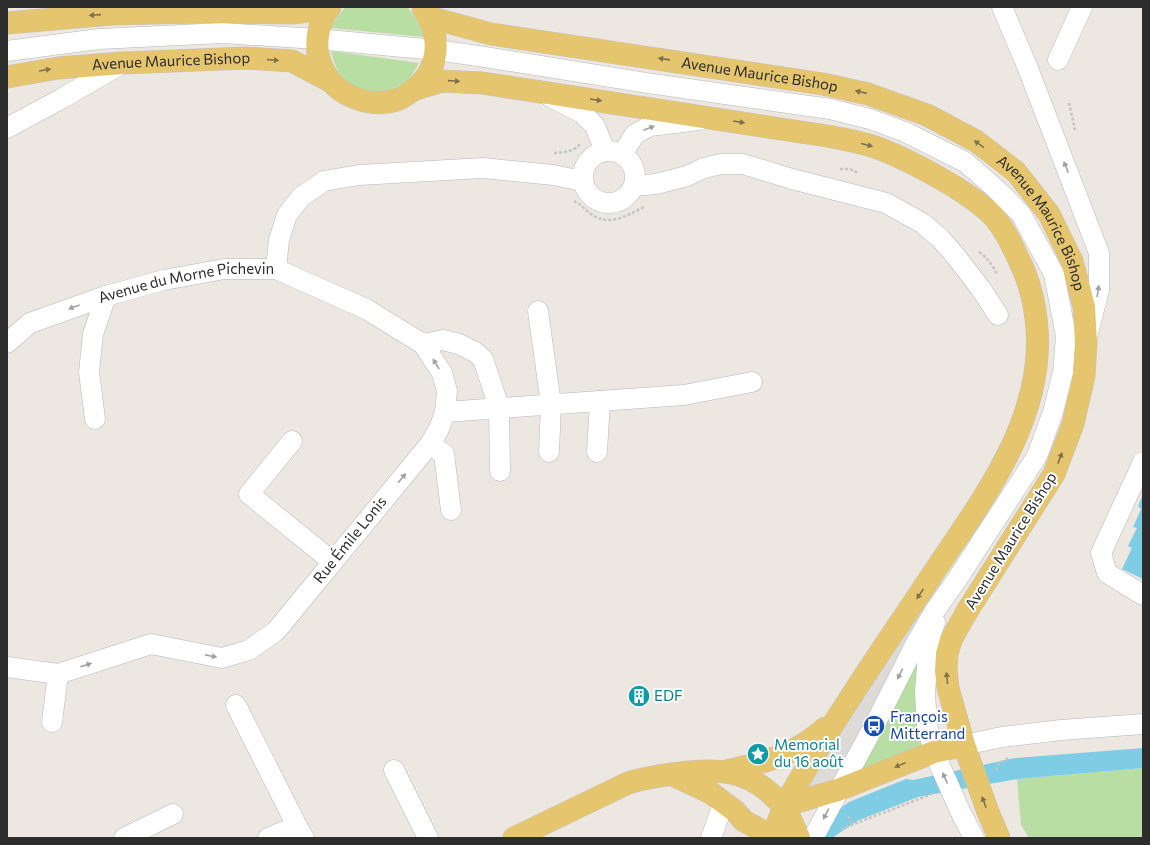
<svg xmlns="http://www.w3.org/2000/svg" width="1150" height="845" font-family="Commissioner,sans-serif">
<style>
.green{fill:#b9dea3}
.plaza{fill:#dddad7}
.water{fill:#7ecde4}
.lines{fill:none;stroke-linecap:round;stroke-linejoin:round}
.minor-casing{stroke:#b4b7bf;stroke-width:21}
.major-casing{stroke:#c4c4c4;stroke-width:23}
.path{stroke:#c4c4c4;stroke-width:2.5;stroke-dasharray:3 2;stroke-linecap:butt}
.minor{stroke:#fff;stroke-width:20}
.major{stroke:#e5c56e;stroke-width:22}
.oneway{fill:#80714a}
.oneway2{fill:#a0a0a0}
.labels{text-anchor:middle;stroke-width:4;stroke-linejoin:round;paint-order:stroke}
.street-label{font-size:15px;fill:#2d2d2d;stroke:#fff}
.culture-label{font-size:15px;fill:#0d838f;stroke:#fff;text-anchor:start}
.transit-label{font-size:15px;fill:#164399;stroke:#fff;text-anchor:start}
</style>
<rect width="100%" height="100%" fill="#ede7e1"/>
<g class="green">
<path d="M345,7H407C416,16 420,25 424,37L331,28L339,15Z"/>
<path d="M331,51L419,63C416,68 413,74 409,79C390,97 356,95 340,74C335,67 333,59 331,51Z"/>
<polygon points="923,641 925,746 854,774"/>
<polygon points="1143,768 1143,838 1029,838 1021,825 1017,779"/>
</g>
<polygon class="plaza" points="939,579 943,583 834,783 804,790 842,722"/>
<g class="water">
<polygon points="1143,495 1143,579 1122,569 1132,548 1128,546 1137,528 1133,527 1141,509 1138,506"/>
<polygon points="1143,748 1143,768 1017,779 918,797 857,821 832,838 800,838 849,802 906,779 913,780 1015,758"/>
</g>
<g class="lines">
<g class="minor-casing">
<g id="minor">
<polyline points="1002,7 1027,66 1099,253 1099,290 1088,333"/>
<polyline points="7,51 99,39 222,33 317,39 436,50 485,57 647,83 830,109 870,119 905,132 965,162 994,187 1021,214 1054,274 1066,336 1063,372 1053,412 1037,456 956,581 934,612 915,645 874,726 813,838"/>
<polyline points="1058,60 1082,7"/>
<polyline points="549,96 582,113 595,126 605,151"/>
<polyline points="7,128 61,99 123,63"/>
<circle cx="609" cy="177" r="26"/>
<polyline points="622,154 635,134 650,126 699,120"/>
<polyline points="634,186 656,184 687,176 704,168 721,164 743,164 792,179 886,203 922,223 940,238 954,254 981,289 998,315"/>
<polyline points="276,269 279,240 287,215 301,197 324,181 359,175 483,168 553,175 583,181"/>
<polyline points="538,311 551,404 549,452"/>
<path id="s1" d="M7,343L30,323L106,296L164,280L224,269H276L366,309L423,344L442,373L447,391L445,412L439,429L430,444L276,631L249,650L222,658L151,644L58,674L7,667"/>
<polyline points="423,344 443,340 459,344 475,352 483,359 499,407 500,471"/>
<polyline points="445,412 684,395 752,382"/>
<polyline points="95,419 89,372 93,334 106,296"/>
<polyline points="292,441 249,494 333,562"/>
<polyline points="430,444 444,454 451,510"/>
<polyline points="597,452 600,401"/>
<polyline points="1143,462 1101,553 1107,573 1143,595"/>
<polyline points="935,622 931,633 927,666 925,693 927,725 934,752 960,811 974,838"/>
<polyline points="236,705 297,826 304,838"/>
<polyline points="52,722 58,674"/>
<polyline points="964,745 1002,737 1061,730 1143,724"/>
<polyline points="394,770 428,838"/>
<polyline points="124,838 173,814"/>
<polyline points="268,838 297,826"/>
<polyline points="711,838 724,802"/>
</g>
</g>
<g class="major-casing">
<g id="major">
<path d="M330,7C318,23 314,43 320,62C331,94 367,110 399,99C402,98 406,95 409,93C440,73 443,37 423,8"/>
<path id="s2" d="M429,17L491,34L823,84L868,94L927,115L976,141L1016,172L1049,214L1072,261L1084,307L1086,343L1084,376L1073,424L1054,474L966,613L951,640L947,654L946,671L948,688L964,745L988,812L999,838"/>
<polyline points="7,23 112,14 198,12 293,13 329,8"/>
<path id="s3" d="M7,77L58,68L123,63L246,58L292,61L330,81"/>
<path d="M416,89L442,81L482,83L827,136C843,139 860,142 875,147C903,157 930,172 955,187C969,196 983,205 994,217C1005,230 1012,245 1019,260C1030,282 1035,303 1037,328C1044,422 981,501 932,575C893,634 851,693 815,754C798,783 781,806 773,838"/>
<path d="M726,771C765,762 794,756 825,728"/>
<polyline points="671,774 711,793 735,811 744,821 775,838"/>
<polyline points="783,806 838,790 934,752 964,745"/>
<path d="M514,838L628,783C643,778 658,776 673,774C718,767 751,769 782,805C790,814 794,828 799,838"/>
</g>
</g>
<g class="path">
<polyline points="1069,103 1075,130"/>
<path d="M554,153C564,152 574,152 580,144"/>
<polyline points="840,169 850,169 858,173"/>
<path d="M574,201C582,205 587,212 594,216C611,226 628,215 644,207"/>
<path d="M979,252C987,257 993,266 997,274"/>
<polyline points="996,770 999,763 1009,758"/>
<polyline points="848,816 852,825"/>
<polyline points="841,829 932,794"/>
</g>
<use href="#minor" class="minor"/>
<use href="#major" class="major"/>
</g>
<defs><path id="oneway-solid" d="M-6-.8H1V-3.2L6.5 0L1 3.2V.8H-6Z"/></defs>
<g class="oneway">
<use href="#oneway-solid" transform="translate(95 15) rotate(176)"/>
<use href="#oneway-solid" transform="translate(664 59) rotate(-172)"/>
<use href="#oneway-solid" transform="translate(273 60) rotate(4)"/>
<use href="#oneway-solid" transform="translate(45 70) rotate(-10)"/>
<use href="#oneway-solid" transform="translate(454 81) rotate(4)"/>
<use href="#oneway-solid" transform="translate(861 92) rotate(-167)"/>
<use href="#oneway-solid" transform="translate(596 100) rotate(9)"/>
<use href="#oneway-solid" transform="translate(739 122) rotate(9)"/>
<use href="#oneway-solid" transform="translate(979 144) rotate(-144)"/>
<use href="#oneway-solid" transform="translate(867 145) rotate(14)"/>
<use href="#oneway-solid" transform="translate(1060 458) rotate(-69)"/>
<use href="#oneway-solid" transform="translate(920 594) rotate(124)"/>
<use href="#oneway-solid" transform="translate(947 678) rotate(-96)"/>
<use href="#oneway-solid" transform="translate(900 765) rotate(158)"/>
<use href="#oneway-solid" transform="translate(984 802) rotate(-110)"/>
</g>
<g class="oneway2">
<use href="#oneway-solid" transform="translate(649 128) rotate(-21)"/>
<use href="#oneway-solid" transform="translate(1066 167) rotate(-111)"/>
<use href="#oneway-solid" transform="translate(1098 291) rotate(-81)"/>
<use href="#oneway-solid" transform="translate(74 307) rotate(160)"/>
<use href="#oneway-solid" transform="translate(436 364) rotate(-122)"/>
<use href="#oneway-solid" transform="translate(402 478) rotate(-51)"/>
<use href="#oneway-solid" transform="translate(211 656) rotate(11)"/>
<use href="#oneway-solid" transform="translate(86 665) rotate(-18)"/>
<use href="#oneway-solid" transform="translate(900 674) rotate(116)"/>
<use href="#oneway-solid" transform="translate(945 778) rotate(-114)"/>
<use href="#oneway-solid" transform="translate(826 814) rotate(118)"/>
</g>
<defs>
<g id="building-disc" transform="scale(1.15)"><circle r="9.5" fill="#0f9aa8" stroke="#fff"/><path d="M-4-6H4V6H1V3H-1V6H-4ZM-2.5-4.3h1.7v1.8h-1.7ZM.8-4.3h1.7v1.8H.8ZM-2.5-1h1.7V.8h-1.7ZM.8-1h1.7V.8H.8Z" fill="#fff"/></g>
<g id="bus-disc" transform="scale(1.15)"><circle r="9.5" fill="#1a4fb4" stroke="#fff"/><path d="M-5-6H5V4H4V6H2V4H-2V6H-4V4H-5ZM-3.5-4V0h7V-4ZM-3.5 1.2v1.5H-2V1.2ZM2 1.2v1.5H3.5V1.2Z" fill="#fff"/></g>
<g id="sight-disc" transform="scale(1.15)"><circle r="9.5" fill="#0f9aa8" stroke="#fff"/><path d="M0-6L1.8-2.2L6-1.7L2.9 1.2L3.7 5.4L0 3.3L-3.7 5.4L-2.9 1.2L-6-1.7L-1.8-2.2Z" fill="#fff"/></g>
</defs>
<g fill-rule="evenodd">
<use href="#building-disc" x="639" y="696"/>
<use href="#bus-disc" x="874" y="726"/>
<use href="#sight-disc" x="758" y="754"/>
</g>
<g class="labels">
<g class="street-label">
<text dy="5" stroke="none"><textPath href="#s3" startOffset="165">Avenue Maurice Bishop</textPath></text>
<text dy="5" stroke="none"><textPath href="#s2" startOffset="336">Avenue Maurice Bishop</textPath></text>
<text dy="5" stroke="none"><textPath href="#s2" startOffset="672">Avenue Maurice Bishop</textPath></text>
<text dy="5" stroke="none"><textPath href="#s1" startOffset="193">Avenue du Morne Pichevin</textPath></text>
<text transform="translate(350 540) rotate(-51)" y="5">Rue Émile Lonis</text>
<text transform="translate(1011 541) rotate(-58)" y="5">Avenue Maurice Bishop</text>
</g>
<g class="culture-label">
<text x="654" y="701">EDF</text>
<text x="774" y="750">Memorial<tspan x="774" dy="17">du 16 août</tspan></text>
</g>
<g class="transit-label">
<text x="890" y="722">François<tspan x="890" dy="17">Mitterrand</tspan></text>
</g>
</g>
<rect width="1150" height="845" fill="none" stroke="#2d2d2d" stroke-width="16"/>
</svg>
